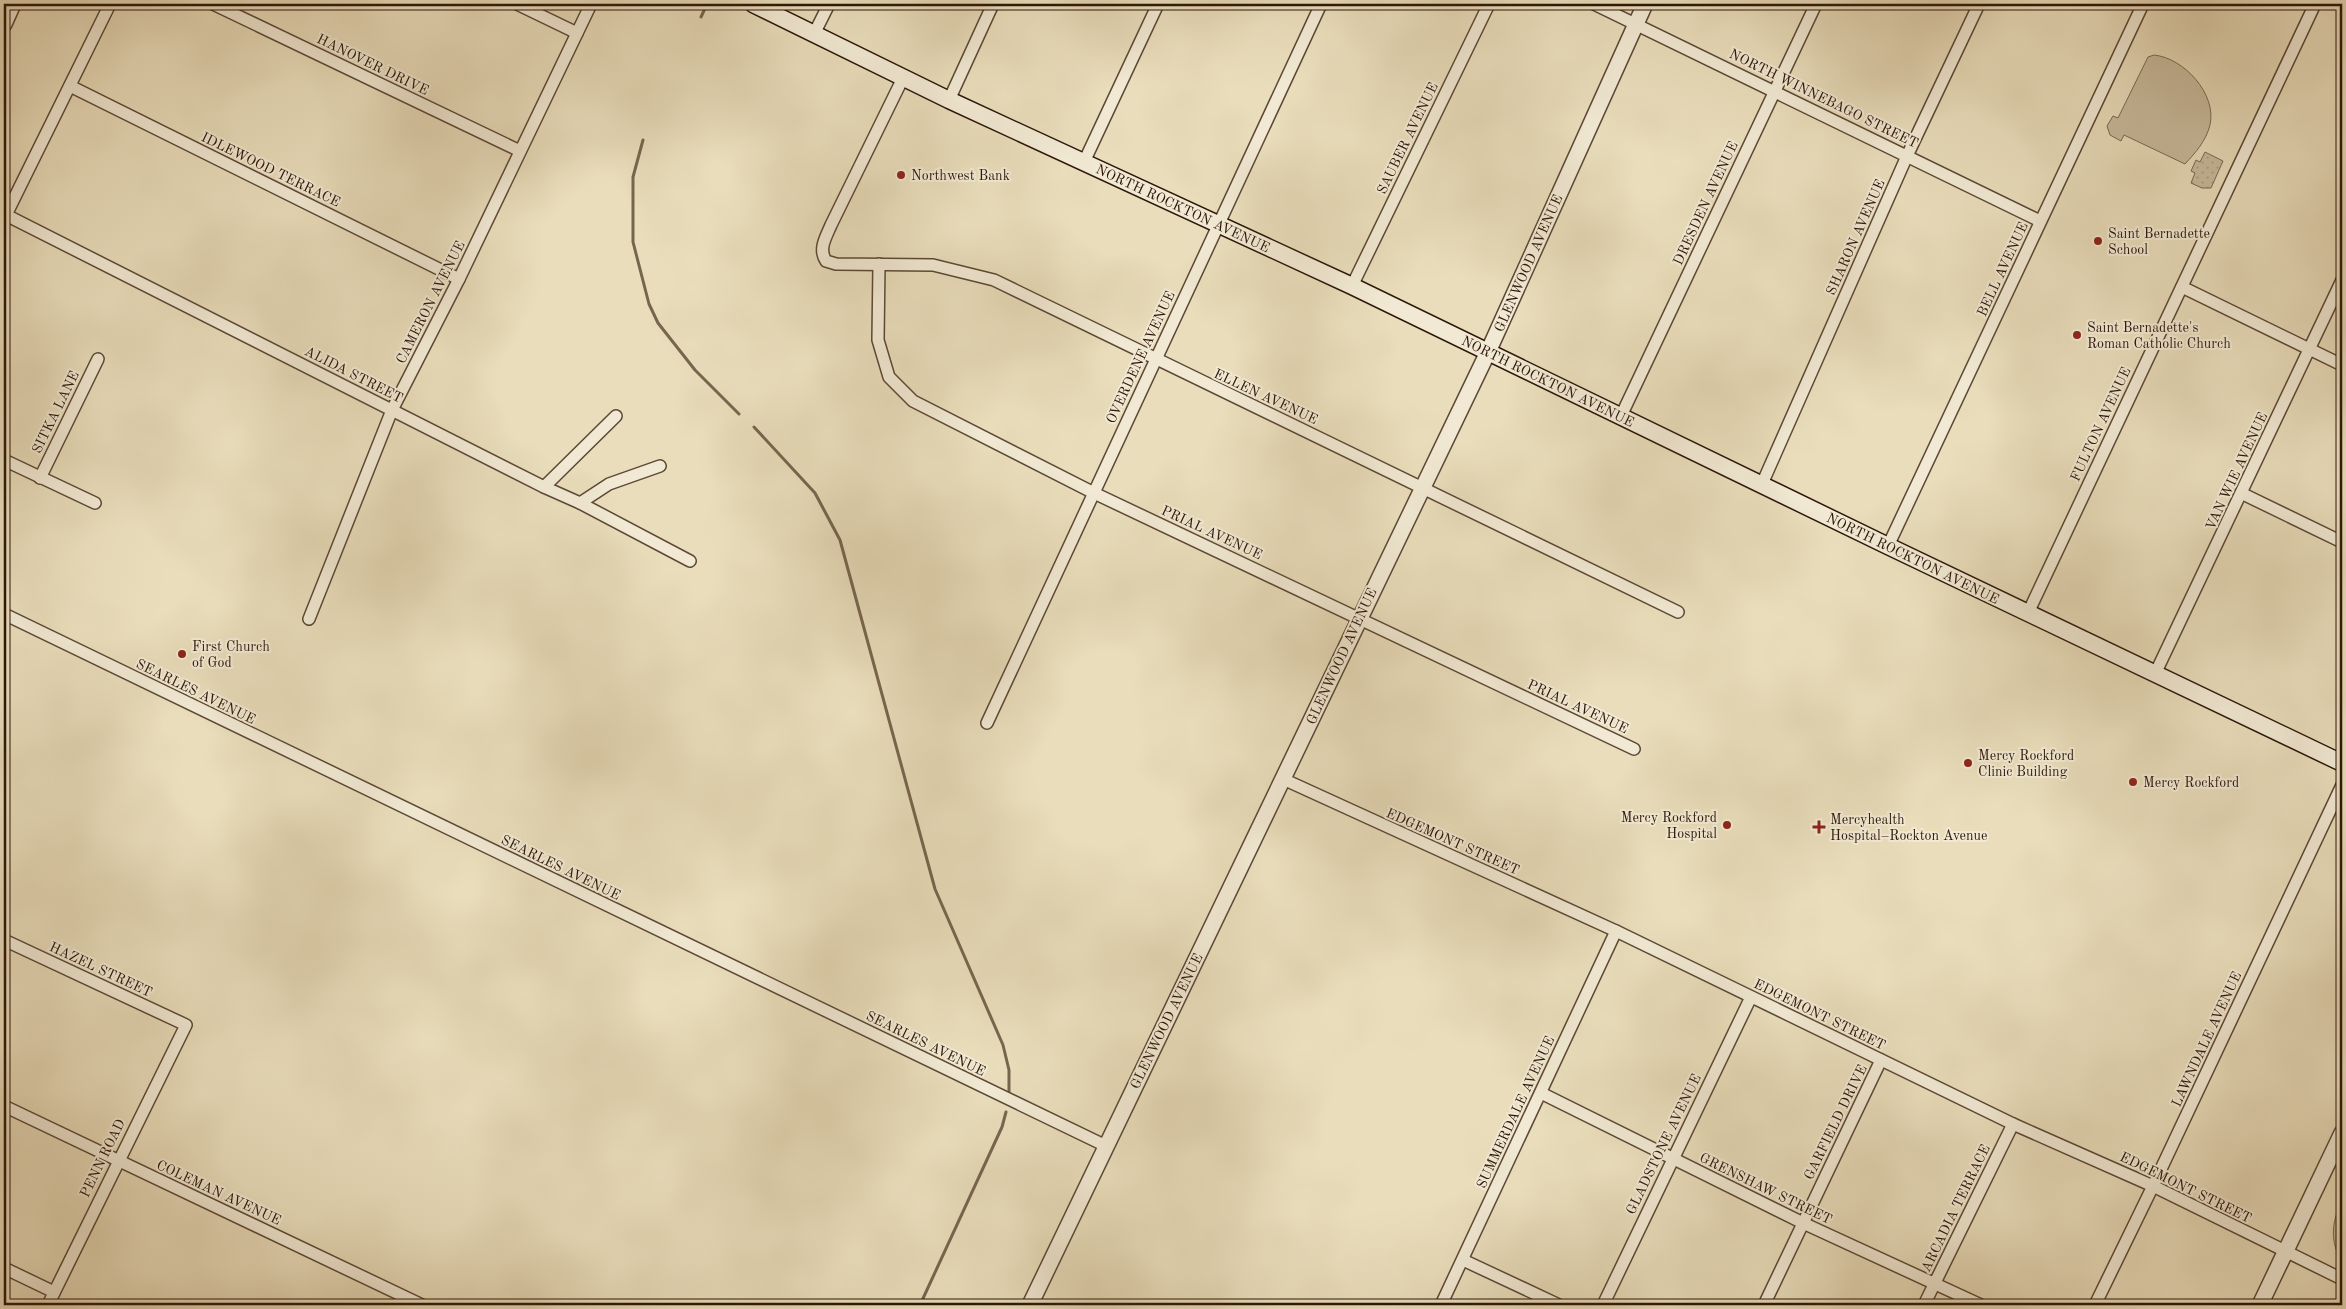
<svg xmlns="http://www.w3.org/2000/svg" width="2346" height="1309" font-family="'Old Standard TT',serif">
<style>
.grass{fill:url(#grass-dots);stroke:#7b6953}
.pitch{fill:#c9bb9d;stroke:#7b6953}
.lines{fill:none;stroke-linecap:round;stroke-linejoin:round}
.stream{stroke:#77664f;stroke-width:3}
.minor-casing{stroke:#5c4836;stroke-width:14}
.tertiary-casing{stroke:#5c4836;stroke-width:18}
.secondary-casing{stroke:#2d1709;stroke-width:19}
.minor{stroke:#f1e9d3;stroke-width:11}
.tertiary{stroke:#f1e9d3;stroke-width:15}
.secondary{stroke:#f1e9d3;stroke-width:16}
.poi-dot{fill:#8f2418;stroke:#f1e9d3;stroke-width:2}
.labels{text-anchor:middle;stroke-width:4;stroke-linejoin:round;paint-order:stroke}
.street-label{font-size:14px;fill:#2d1709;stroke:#f1e9d3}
.poi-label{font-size:14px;fill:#2d1709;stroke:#f1e9d3;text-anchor:start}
</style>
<defs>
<pattern id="grass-dots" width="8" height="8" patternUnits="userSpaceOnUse" patternTransform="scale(1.25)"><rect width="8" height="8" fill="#c9bb9d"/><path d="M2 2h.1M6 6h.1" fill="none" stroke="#ada086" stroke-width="1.8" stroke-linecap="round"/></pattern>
</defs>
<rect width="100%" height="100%" fill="#e9ddbb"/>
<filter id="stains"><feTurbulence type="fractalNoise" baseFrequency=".004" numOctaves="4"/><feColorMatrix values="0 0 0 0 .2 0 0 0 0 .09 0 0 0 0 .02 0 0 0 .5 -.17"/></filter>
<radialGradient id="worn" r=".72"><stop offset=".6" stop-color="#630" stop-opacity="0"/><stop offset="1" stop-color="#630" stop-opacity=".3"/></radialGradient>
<polygon class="grass" points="2205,152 2223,161 2211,188 2202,188 2191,183 2195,173 2191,171 2196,160 2200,162"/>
<g class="pitch">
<path d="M2154,55C2184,58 2217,94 2210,125C2206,141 2196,152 2185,164L2124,135L2121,141L2110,135L2107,126L2113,116L2118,118L2148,57Z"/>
<path d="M2342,1203L2340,1231L2342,1261C2330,1244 2331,1220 2342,1203Z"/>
</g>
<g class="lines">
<g class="stream">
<polyline points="701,17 707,4"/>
<polyline points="643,140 633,177 633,242 649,304 658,323 695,370 739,414"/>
<polyline points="754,427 815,493 840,540 935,889 1003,1045 1009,1070 1009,1092"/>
<polyline points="920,1305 1002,1127 1006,1112"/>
</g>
<g class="minor-casing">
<g id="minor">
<polyline points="213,4 520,151"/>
<polyline points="517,4 577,33"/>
<polyline points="1594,4 2040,221"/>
<polyline points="814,34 829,4"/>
<path d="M903,78L831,225C826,237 818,249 826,261L836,264L933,265L994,280L1678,612"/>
<polyline points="70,86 459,279"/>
<polyline points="949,100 993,4"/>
<polyline points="1084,162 1158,4"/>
<polyline points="4,214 544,487 580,503 690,561"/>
<polyline points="6,215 110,4"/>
<polyline points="879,264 878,340 889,377 913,401 1094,493 1634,749"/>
<polyline points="1352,286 1489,4"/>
<polyline points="2182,287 2342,365"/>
<polyline points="1621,416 1816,4"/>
<polyline points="4,460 95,503"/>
<polyline points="40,478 98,359"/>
<polyline points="1762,484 1907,156 1979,4"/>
<polyline points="544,487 616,416"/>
<polyline points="2243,494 2342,542"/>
<polyline points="580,503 609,484 660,466"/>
<polyline points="1888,546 2143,4"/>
<polyline points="2028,613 2315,4"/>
<polyline points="4,614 1106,1146"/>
<polyline points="309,619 392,410 459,279 591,4"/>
<polyline points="2155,674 2342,280"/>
<polyline points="987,723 1321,4"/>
<polyline points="1283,779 1616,931 2013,1124 2153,1186 2342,1279"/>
<polyline points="4,940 186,1025 48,1305"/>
<polyline points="1541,1093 1803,1223 1981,1305"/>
<polyline points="4,1106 422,1305"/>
<polyline points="1463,1260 1559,1305"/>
<polyline points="4,1268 54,1292"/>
<polyline points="1441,1305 1616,931"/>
<polyline points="1603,1305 1751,997"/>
<polyline points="1764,1305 1881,1060"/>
<polyline points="1924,1305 2013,1124"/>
<polyline points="2095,1305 2153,1186 2342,785"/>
</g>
</g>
<g class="tertiary-casing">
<g id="tertiary">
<polyline points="4,24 13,4"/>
<polyline points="1030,1305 1488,352 1645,4"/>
<polyline points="2260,1305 2342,1133"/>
</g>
</g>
<g class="secondary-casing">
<polyline id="secondary" points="753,4 949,100 1352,286 1888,546 2342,763"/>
</g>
<use href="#minor" class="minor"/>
<use href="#tertiary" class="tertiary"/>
<use href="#secondary" class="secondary"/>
</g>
<g class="poi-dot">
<circle cx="901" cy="175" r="5"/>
<circle cx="2098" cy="241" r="5"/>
<circle cx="2077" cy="335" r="5"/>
<circle cx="182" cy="654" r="5"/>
<circle cx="1968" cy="763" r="5"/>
<circle cx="2133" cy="782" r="5"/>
<circle cx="1727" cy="825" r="5"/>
<path d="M1816.5 819.5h5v5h5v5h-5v5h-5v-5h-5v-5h5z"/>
</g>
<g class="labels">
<g class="street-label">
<text transform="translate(373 64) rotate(26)" y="5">HANOVER DRIVE</text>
<text transform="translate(1824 98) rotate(26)" y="5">NORTH WINNEBAGO STREET</text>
<text transform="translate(1407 138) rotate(-64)" y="5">SAUBER AVENUE</text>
<text transform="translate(271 169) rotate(26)" y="5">IDLEWOOD TERRACE</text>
<text transform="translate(1705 203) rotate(-65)" y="5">DRESDEN AVENUE</text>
<text transform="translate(1183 208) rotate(25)" y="5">NORTH ROCKTON AVENUE</text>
<text transform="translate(1855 237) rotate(-66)" y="5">SHARON AVENUE</text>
<text transform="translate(1528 263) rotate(-66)" y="5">GLENWOOD AVENUE</text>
<text transform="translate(2002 269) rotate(-65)" y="5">BELL AVENUE</text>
<text transform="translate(430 302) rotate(-63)" y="5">CAMERON AVENUE</text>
<text transform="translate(1140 357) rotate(-65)" y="5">OVERDENE AVENUE</text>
<text transform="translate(354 374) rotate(27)" y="5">ALIDA STREET</text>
<text transform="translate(1548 381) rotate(26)" y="5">NORTH ROCKTON AVENUE</text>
<text transform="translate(1266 396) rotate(25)" y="5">ELLEN AVENUE</text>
<text transform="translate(55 412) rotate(-64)" y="5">SITKA LANE</text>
<text transform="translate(2100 424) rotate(-65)" y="5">FULTON AVENUE</text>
<text transform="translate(2236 471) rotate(-65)" y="5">VAN WIE AVENUE</text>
<text transform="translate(1212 532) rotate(25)" y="5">PRIAL AVENUE</text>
<text transform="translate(1913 558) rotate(26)" y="5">NORTH ROCKTON AVENUE</text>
<text transform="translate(1341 656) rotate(-65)" y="5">GLENWOOD AVENUE</text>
<text transform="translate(196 691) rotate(26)" y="5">SEARLES AVENUE</text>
<text transform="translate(1578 706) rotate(25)" y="5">PRIAL AVENUE</text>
<text transform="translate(1453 841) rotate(24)" y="5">EDGEMONT STREET</text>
<text transform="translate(561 867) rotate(26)" y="5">SEARLES AVENUE</text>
<text transform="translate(101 969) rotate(25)" y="5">HAZEL STREET</text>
<text transform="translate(1820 1014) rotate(26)" y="5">EDGEMONT STREET</text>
<text transform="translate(1166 1021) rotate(-64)" y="5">GLENWOOD AVENUE</text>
<text transform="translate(2206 1039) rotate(-65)" y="5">LAWNDALE AVENUE</text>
<text transform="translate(926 1043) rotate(26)" y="5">SEARLES AVENUE</text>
<text transform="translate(1515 1112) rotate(-65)" y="5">SUMMERDALE AVENUE</text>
<text transform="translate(1835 1122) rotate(-64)" y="5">GARFIELD DRIVE</text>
<text transform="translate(1663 1144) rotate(-64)" y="5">GLADSTONE AVENUE</text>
<text transform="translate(102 1158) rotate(-64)" y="5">PENN ROAD</text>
<text transform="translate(2186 1187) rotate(26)" y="5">EDGEMONT STREET</text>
<text transform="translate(1766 1188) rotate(26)" y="5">GRENSHAW STREET</text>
<text transform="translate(219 1192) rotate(25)" y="5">COLEMAN AVENUE</text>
<text transform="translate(1955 1208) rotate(-64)" y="5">ARCADIA TERRACE</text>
</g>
<g class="poi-label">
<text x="911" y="180">Northwest Bank</text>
<text x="2108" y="238">Saint Bernadette<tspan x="2108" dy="16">School</tspan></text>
<text x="2087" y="332">Saint Bernadette's<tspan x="2087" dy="16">Roman Catholic Church</tspan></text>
<text x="192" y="651">First Church<tspan x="192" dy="16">of God</tspan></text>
<text x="1978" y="760">Mercy Rockford<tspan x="1978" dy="16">Clinic Building</tspan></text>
<text x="2143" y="787">Mercy Rockford</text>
<text x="1717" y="822" text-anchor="end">Mercy Rockford<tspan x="1717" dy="16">Hospital</tspan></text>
<text x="1830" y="824">Mercyhealth<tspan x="1830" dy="16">Hospital–Rockton Avenue</tspan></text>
</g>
</g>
<rect width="2346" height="1309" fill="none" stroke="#e9ddbb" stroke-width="20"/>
<rect x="5" y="5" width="2336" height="1299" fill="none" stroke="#2d1709" stroke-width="2.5"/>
<rect x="10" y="10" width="2326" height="1289" fill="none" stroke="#2d1709"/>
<rect width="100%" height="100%" filter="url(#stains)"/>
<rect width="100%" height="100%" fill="url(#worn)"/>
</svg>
